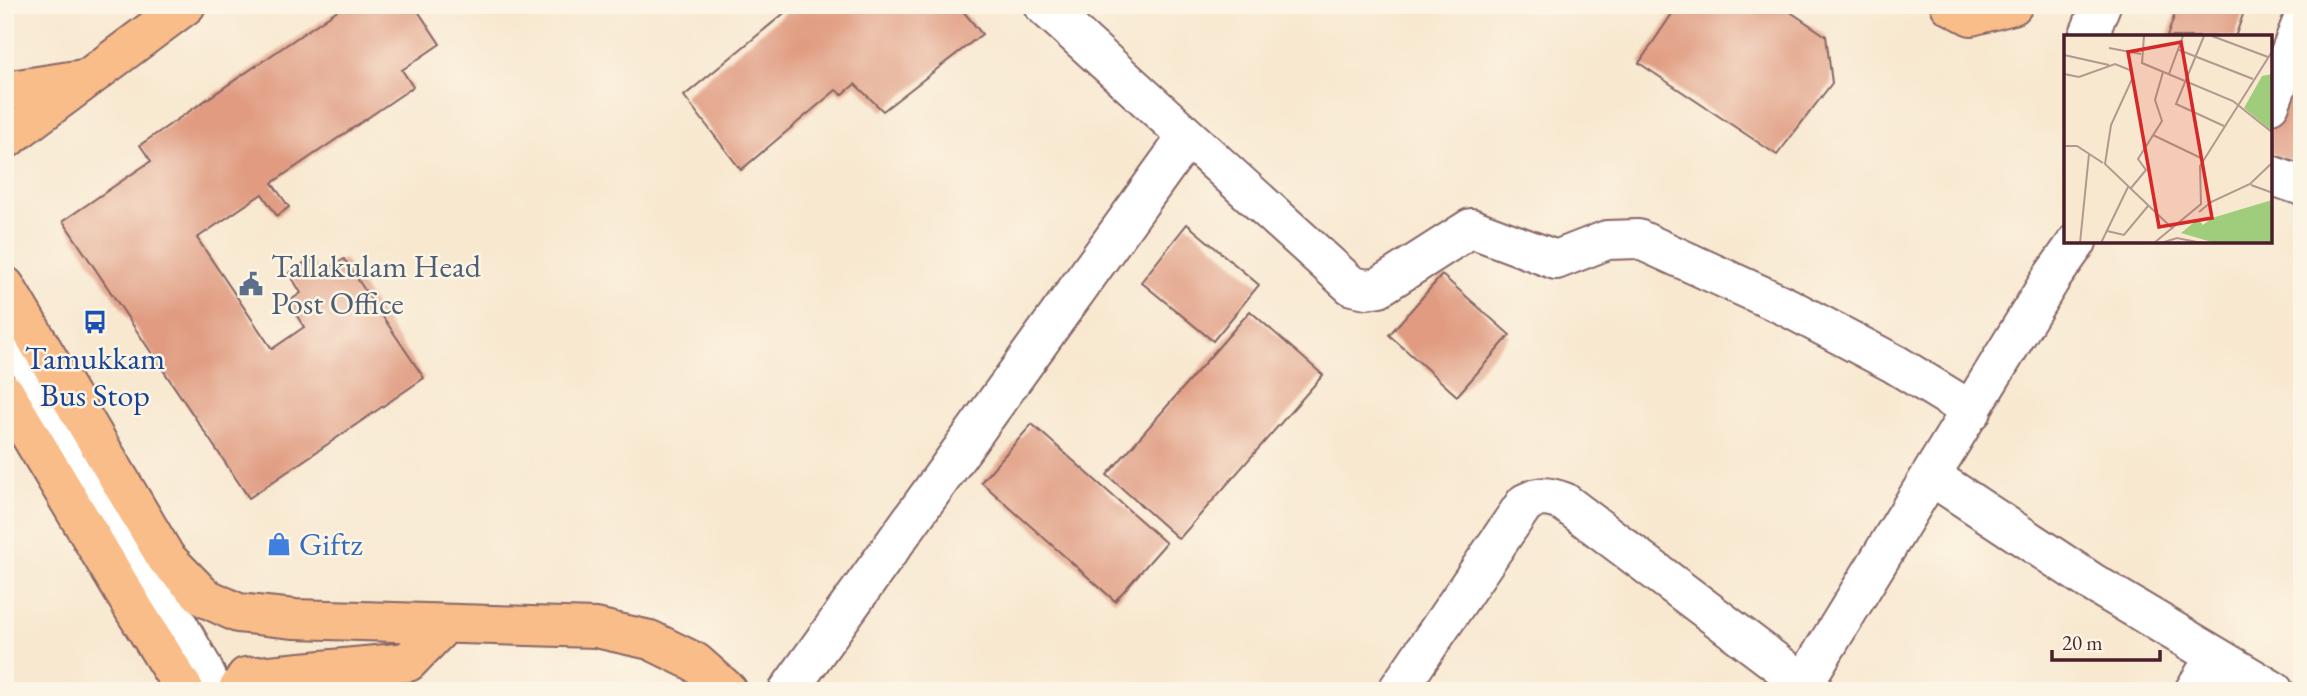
<svg xmlns="http://www.w3.org/2000/svg" width="2307" height="696" font-family="'EB Garamond',serif">
<style>
.building{fill:#e09b81}
.lines{fill:none;stroke-linecap:round;stroke-linejoin:round}
.minor-casing{stroke:#876565;stroke-width:42}
.major-casing{stroke:#876565;stroke-width:42}
.highway-casing{stroke:#876565;stroke-width:42}
.minor{stroke:#fff;stroke-width:38}
.major{stroke:#f8bd89;stroke-width:38}
.highway{stroke:#f8bd89;stroke-width:38}
.labels{text-anchor:middle;stroke-width:5;stroke-linejoin:round;paint-order:stroke}
.service-label{font-size:32px;fill:#4e5e75;stroke:#fcf5e5;text-anchor:start}
.transit-label{font-size:32px;fill:#164399;stroke:#fcf5e5}
.shop-label{font-size:32px;fill:#366cbe;stroke:#fcf5e5;text-anchor:start}
.inset-road{fill:none;stroke:#b2988e;stroke-width:2}
.view{fill:#d62828;fill-opacity:0.15;stroke:#d62828;stroke-width:3.5}
.inset-edge{fill:none;stroke:#4a1f2b;stroke-width:3.5}
</style>
<rect width="100%" height="100%" fill="#fcf5e5"/>
<filter id="ink" filterUnits="userSpaceOnUse"><feTurbulence type="fractalNoise" baseFrequency=".0143" numOctaves="2"/><feDisplacementMap in="SourceGraphic" scale="14" xChannelSelector="R" yChannelSelector="G"/><feConvolveMatrix kernelMatrix="1 2 1 2 8 2 1 2 1" color-interpolation-filters="sRGB"/></filter>
<filter id="wash" filterUnits="userSpaceOnUse"><feTurbulence type="fractalNoise" baseFrequency=".00686" numOctaves="4" result="noise"/><feDisplacementMap in="SourceGraphic" scale="28" xChannelSelector="R" yChannelSelector="G"/><feGaussianBlur stdDeviation="1.57" result="paint"/><feColorMatrix in="noise" values="0 0 0 0 0 0 0 0 0 0 0 0 0 0 0 0 0 1.4 0 .05"/><feComposite in="paint" operator="in"/></filter>
<g filter="url(#wash)">
<rect width="100%" height="100%" fill="#f8e8d0"/>
<g id="blocks">
<g class="building">
<polygon points="345,5 414,5 440,44 402,70 413,87 272,183 289,207 277,216 262,194 197,238 272,349 304,327 288,302 301,293 289,273 310,259 320,274 344,259 424,378 249,498 63,221 151,161 140,145"/>
<polygon points="794,5 958,5 982,34 883,111 855,84 842,95 836,90 741,170 684,96"/>
<polygon points="1678,5 1780,5 1826,36 1832,83 1777,155 1639,63"/>
<polygon points="2178,5 2235,5 2245,9 2235,37 2167,37"/>
<polygon points="2302,37 2302,165 2270,153 2270,118"/>
<polygon points="1187,224 1259,285 1213,341 1141,282"/>
<polygon points="1442,275 1510,335 1457,396 1389,335"/>
<polygon points="1250,311 1323,375 1179,539 1107,475"/>
<polygon points="1032,424 1166,543 1115,601 981,482"/>
</g>
</g>
</g>
<g filter="url(#ink)">
<use href="#blocks" fill-opacity="0" stroke="#876565" stroke-width="2"/>
<g class="lines">
<g class="minor-casing">
<g id="minor">
<polyline points="1043,5 1352,286 1367,289 1379,287 1471,228 1556,260 1607,240 1638,239 1787,307 1895,364 1972,411"/>
<polyline points="2088,37 2101,5"/>
<polyline points="2270,104 2302,22"/>
<polyline points="2270,175 2302,186"/>
<polyline points="8,327 201,665 213,691"/>
<polyline points="1931,476 2093,583 2274,691"/>
<polyline points="788,691 1187,137"/>
<path d="M1397,691L1525,503C1540,495 1548,496 1564,502L1814,691"/>
<polyline points="1799,691 2052,277 2077,242"/>
<polyline points="2194,691 2215,657"/>
</g>
</g>
<g class="major-casing">
<g id="major">
<polyline points="1950,5 1971,16 2013,5"/>
<polyline points="5,91 83,79"/>
<polyline points="5,140 186,5"/>
</g>
</g>
<g class="highway-casing">
<g id="highway">
<polyline points="5,286 166,558 204,597 238,613 295,619 596,628 650,640 695,662 728,691"/>
<polyline points="5,393 135,611 185,691"/>
<polyline points="237,691 246,677 408,662 445,624"/>
</g>
</g>
<use href="#minor" class="minor"/>
<use href="#major" class="major"/>
<use href="#highway" class="highway"/>
</g>
</g>
<defs>
<g id="civic-bare" transform="scale(1.89)"><path d="M-.6-6.5H3V-4.5H.6V-3L4-1V1h2V6H-6V1h2V-1L-.6-3ZM-1.2 2.5V6h2.4V2.5Z" fill="#5c6f8a" stroke="#fcf5e5" stroke-width="2.5" paint-order="stroke"/></g>
<g id="bus-bare" transform="scale(1.89)"><path d="M-5-6H5V4H4V6H2V4H-2V6H-4V4H-5ZM-3.5-4V0h7V-4ZM-3.5 1.2v1.5H-2V1.2ZM2 1.2v1.5H3.5V1.2Z" fill="#1a4fb4" stroke="#fcf5e5" stroke-width="2.5" paint-order="stroke"/></g>
<g id="shop-bare" transform="scale(1.89)"><path d="M-5-2.5h2.3a2.7 3.5 0 0 1 5.4 0H5L5.5 6h-11ZM-1.5-2.5h3a1.5 2.3 0 0 0-3 0Z" fill="#3f7fe0" stroke="#fcf5e5" stroke-width="2.5" paint-order="stroke"/></g>
</defs>
<g fill-rule="evenodd">
<use href="#civic-bare" x="251" y="284"/>
<use href="#bus-bare" x="95" y="322"/>
<use href="#shop-bare" x="279" y="544"/>
</g>
<g class="labels">
<g class="service-label">
<text x="271" y="277">Tallakulam Head<tspan x="271" dy="37">Post Office</tspan></text>
</g>
<g class="transit-label">
<text x="95" y="369">Tamukkam<tspan x="95" dy="37">Bus Stop</tspan></text>
</g>
<g class="shop-label">
<text x="299" y="555">Giftz</text>
</g>
</g>
<g transform="translate(2064 35)">
<rect width="208" height="208" fill="#f8e8d0"/>
<path d="M208,39V96L180,73L198,41ZM208,165V208H151L117,198L134,184L139,190L148,183Z" fill="#9fcd7b"/>
<path class="inset-road" d="M80,1L78,28L169,66L209,98M140,1L112,69L160,91M148,1L204,22M45,13L77,19M115,15L189,44M0,20L45,30M0,39L15,42L51,29L66,35L69,42L47,90L41,129L109,194M105,39L119,1M89,100L139,124M0,111H13L39,128M187,150L209,158M67,153L82,135L74,124L98,86L91,65L99,37M135,177L147,167L186,149L209,127M43,196L60,200L84,171M16,208L25,119M37,208L64,152M90,208L137,169L136,131L209,15M97,208L113,203L138,208"/>
<path class="view" d="M117,7L148,183L95,192L64,17Z"/>
<rect width="208" height="208" class="inset-edge"/>
</g>
<rect width="2307" height="696" fill="none" stroke="#fcf5e5" stroke-width="28"/>
<path d="M2052 650v10h108v-10" fill="none" stroke="#4a1f2b" stroke-width="3.5"/>
<text x="2062" y="650" font-size="21" fill="#4a1f2b" stroke="#fcf5e5" stroke-width="5" paint-order="stroke">20 m</text>
</svg>
